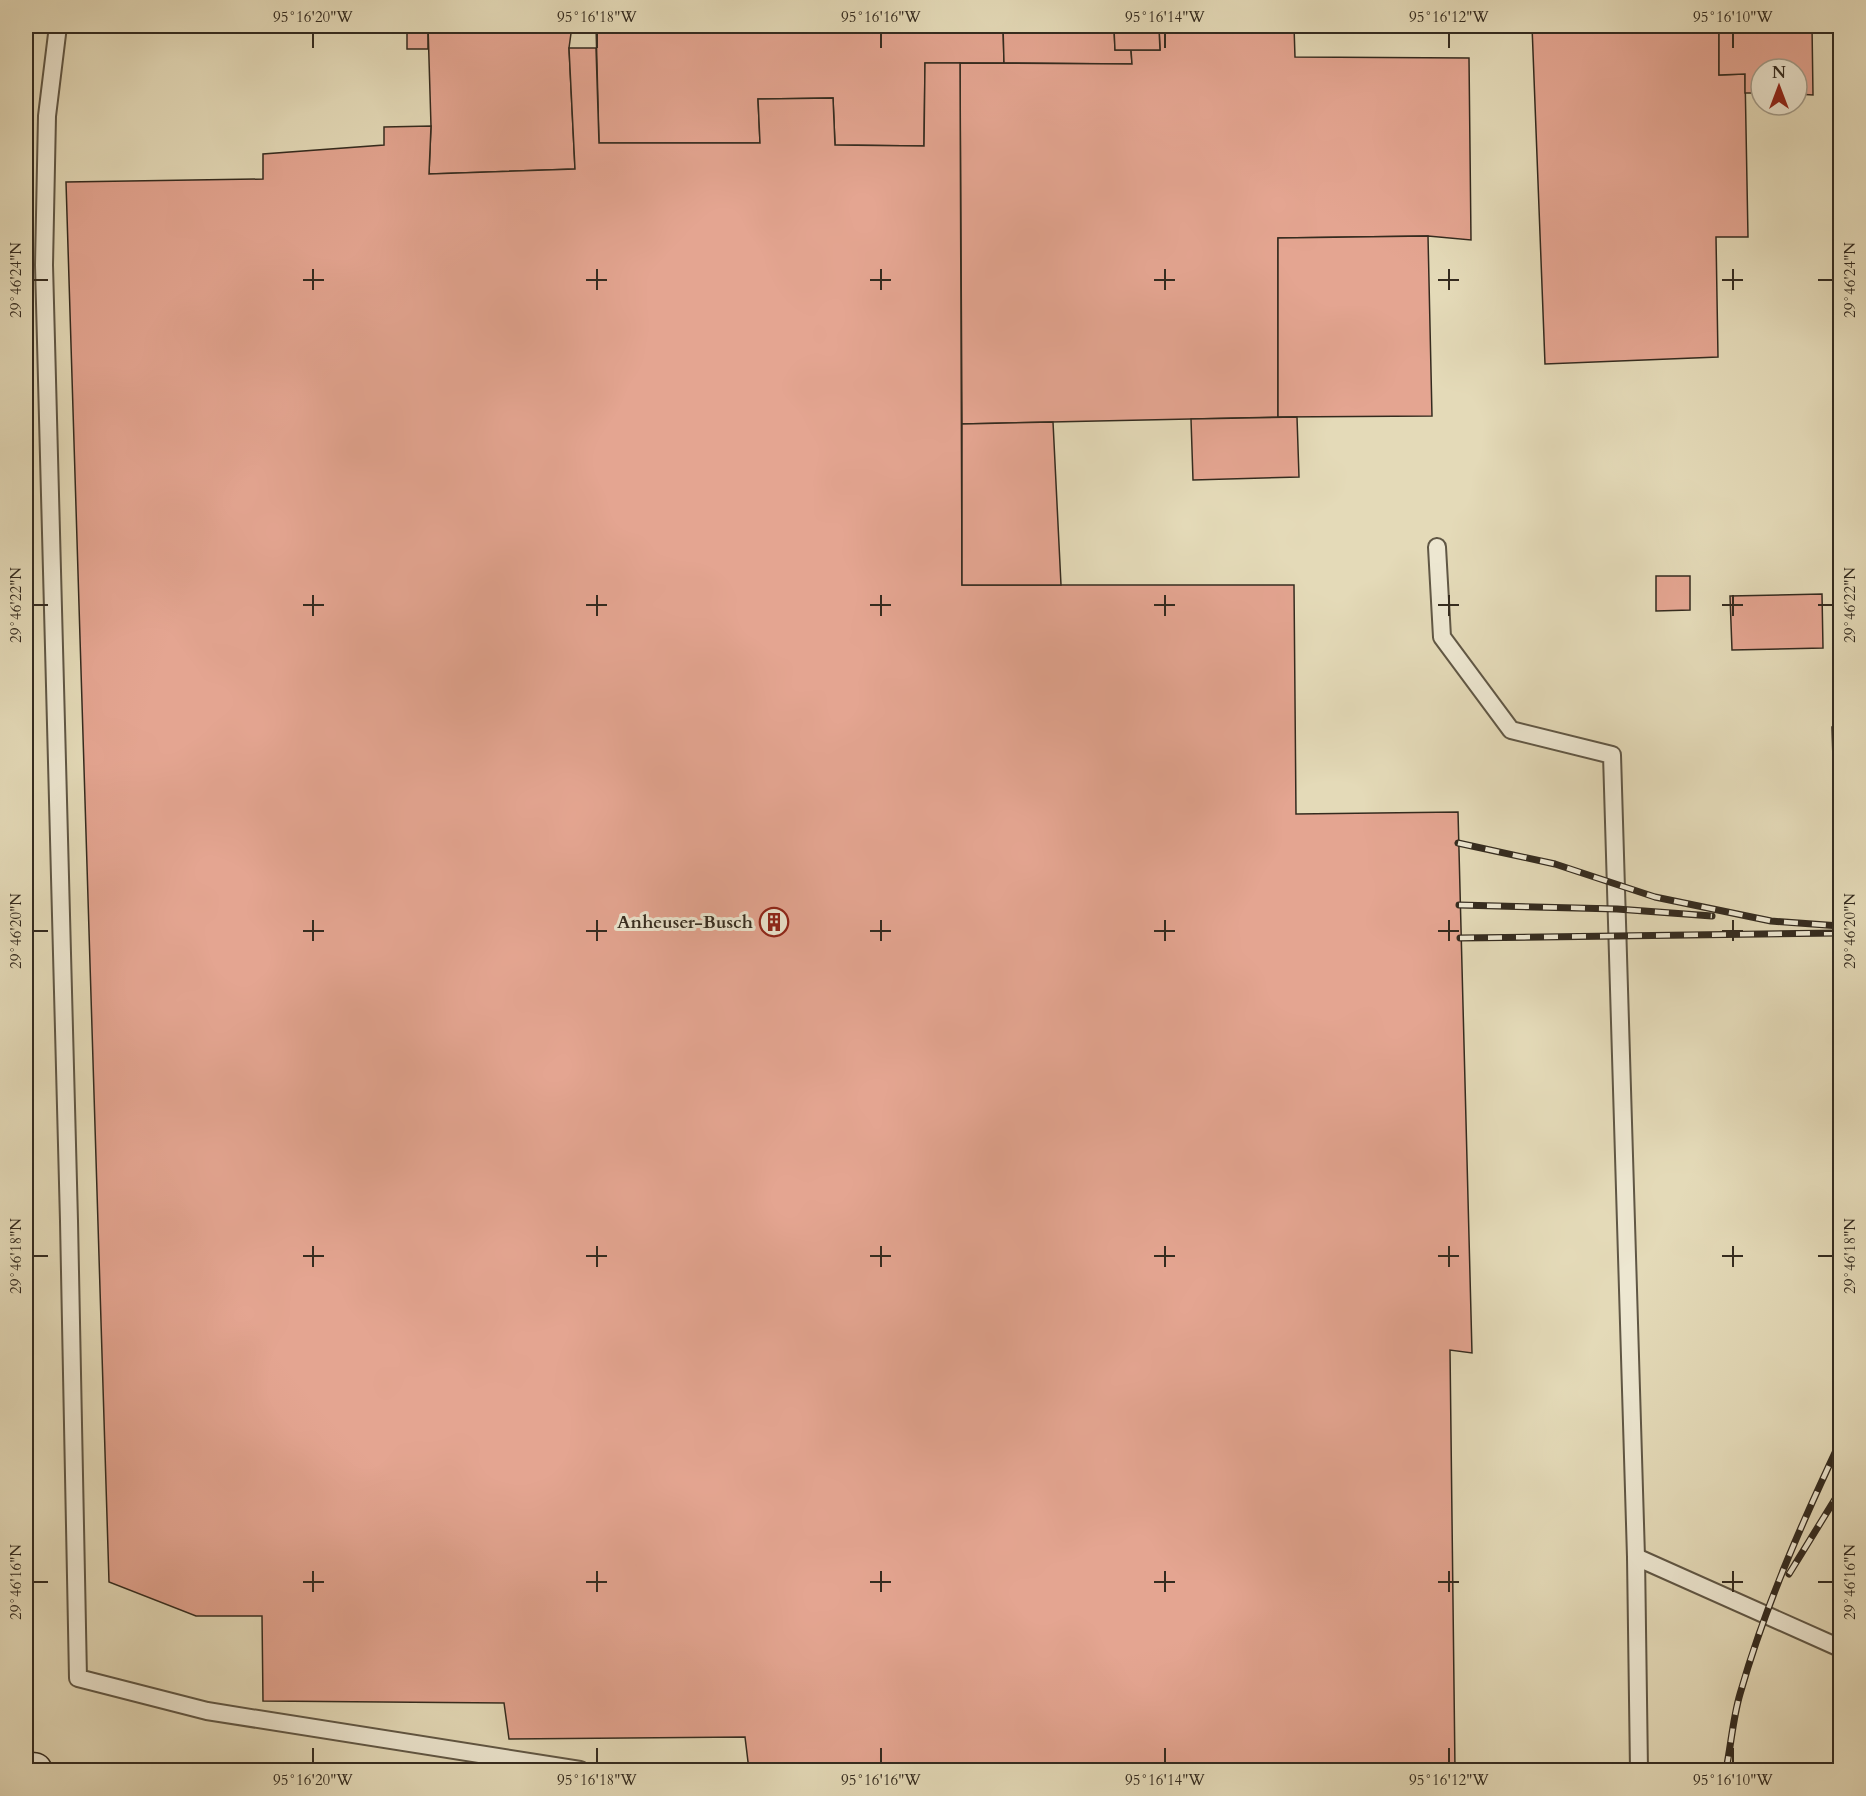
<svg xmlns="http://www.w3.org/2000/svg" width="1866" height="1796" font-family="Cardo,serif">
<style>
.building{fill:#e4a591;stroke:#342b1f;stroke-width:1.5}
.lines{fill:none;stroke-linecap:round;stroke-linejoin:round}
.service-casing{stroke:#605745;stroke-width:20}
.secondary-casing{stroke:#342b1f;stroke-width:36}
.service{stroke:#ede7d1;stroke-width:16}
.secondary{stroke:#ede7d1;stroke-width:33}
.rail-casing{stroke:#342b1f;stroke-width:7}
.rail{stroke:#ede7d1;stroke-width:4.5;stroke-dasharray:14;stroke-linecap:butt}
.ticks{fill:none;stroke:#342b1f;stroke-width:2}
.labels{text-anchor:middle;stroke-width:6;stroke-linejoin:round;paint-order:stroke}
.poi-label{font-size:18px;font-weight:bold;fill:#342b1f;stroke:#ede7d1;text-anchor:end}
.neatline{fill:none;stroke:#342b1f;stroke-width:2}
.ticks-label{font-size:15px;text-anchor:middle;fill:#342b1f}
</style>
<rect width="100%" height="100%" fill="#e4dab8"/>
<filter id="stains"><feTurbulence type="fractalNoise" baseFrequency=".00333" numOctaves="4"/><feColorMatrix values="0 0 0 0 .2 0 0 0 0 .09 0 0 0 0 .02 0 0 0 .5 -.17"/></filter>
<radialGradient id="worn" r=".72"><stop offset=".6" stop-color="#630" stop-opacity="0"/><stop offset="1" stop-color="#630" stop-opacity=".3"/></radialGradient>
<g class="building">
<rect x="407" y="26" width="21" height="23"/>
<polygon points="428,26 572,26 569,48 575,169 429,174 431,126"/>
<polygon points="596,26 1003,26 1004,63 925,63 924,146 835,145 833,98 758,99 760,143 599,143"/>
<polygon points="1003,26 1114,26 1115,50 1131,50 1132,64 1004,63"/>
<rect x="1114" y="26" width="45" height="3"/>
<polygon points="1159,26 1294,26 1295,57 1469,58 1471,240 1428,236 1278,238 1278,417 962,424 960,63 1132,64 1131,50 1160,50"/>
<polygon points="1532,26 1719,26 1719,75 1745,74 1748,237 1716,237 1718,357 1545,364"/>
<polygon points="1719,26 1812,26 1813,95 1797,94 1797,69 1761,69 1761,93 1745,93 1745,74 1719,75"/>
<polygon points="1114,29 1159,29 1160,50 1115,50"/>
<polygon points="569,48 596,48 599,143 760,143 758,99 833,98 835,145 924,146 925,63 960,63 962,585 1294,585 1296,814 1458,812 1472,1353 1450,1350 1455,1770 749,1770 745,1737 509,1739 504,1703 263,1701 262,1616 196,1616 109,1582 66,182 263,179 263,154 384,145 384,127 431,126 429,174 575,169"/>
<polygon points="1428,236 1432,416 1278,417 1278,238"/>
<polygon points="1297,417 1299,477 1193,480 1191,419"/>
<polygon points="1053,422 1061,585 962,585 962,424"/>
<polygon points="1838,515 1840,515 1840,791 1834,791 1832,727 1840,727"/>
<polygon points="1656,576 1690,576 1690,610 1656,611"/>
<polygon points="1822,594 1823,648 1732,650 1730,596"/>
</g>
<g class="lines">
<g class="service-casing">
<g id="service">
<polyline points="58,26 47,116 44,265 69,1221 78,1678 207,1711 580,1770"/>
<polyline points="1437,547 1442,637 1511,730 1612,755 1636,1557 1639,1770"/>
<polyline points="1636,1557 1840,1648"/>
</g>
</g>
<g class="secondary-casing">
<polyline id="secondary" points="26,1769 35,1770"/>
</g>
<use href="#service" class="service"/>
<use href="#secondary" class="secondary"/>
<g class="rail-casing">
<g id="rail">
<polyline points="1458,843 1555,864 1655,897 1771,921 1840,926"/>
<polyline points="1459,905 1617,909 1712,916"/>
<polyline points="1460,938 1838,933"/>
<polyline points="1789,1574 1840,1491"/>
<path d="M1726,1770C1731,1745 1733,1718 1740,1694C1765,1606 1802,1523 1840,1442"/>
</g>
</g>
<use href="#rail" class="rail"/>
</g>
<path class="ticks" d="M313,33V48M597,33V48M881,33V48M1165,33V48M1449,33V48M1733,33V48M313,269V290M597,269V290M881,269V290M1165,269V290M1449,269V290M1733,269V290M33,280H48M303,280H324M586,280H607M870,280H891M1154,280H1175M1438,280H1459M1722,280H1743M1818,280H1833M313,595V616M597,595V616M881,595V616M1165,595V616M1449,595V616M1733,595V616M33,605H48M303,605H324M586,605H607M870,605H891M1154,605H1175M1438,605H1459M1722,605H1743M1818,605H1833M313,920V941M597,920V941M881,920V941M1165,920V941M1449,920V941M1733,920V941M33,931H48M303,931H324M586,931H607M870,931H891M1154,931H1175M1438,931H1459M1722,931H1743M1818,931H1833M313,1246V1267M597,1246V1267M881,1246V1267M1165,1246V1267M1449,1246V1267M1733,1246V1267M33,1256H48M303,1256H324M586,1256H607M870,1256H891M1154,1256H1175M1438,1256H1459M1722,1256H1743M1818,1256H1833M313,1571V1592M597,1571V1592M881,1571V1592M1165,1571V1592M1449,1571V1592M1733,1571V1592M33,1582H48M303,1582H324M586,1582H607M870,1582H891M1154,1582H1175M1438,1582H1459M1722,1582H1743M1818,1582H1833M313,1748V1763M597,1748V1763M881,1748V1763M1165,1748V1763M1449,1748V1763M1733,1748V1763"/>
<defs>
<g id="building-ring" transform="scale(1.5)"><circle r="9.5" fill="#ede7d1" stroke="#8f2418" stroke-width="1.5"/><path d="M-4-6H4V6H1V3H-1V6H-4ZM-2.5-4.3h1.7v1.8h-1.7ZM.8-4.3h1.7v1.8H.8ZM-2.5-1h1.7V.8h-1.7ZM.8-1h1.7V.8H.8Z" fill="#8f2418"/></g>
</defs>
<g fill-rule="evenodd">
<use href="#building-ring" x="774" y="922"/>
</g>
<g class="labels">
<g class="poi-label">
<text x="753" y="928">Anheuser-Busch</text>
</g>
</g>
<rect width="1866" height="1796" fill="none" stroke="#e4dab8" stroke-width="66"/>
<g transform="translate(1779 87)"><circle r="28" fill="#ede7d1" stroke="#a39c8a" stroke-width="1.5"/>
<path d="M0-4.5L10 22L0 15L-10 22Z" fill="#8f2418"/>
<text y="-9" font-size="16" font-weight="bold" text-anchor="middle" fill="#342b1f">N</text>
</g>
<rect x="33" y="33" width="1800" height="1730" class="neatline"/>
<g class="ticks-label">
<text x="313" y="22">95°16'20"W</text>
<text x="597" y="22">95°16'18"W</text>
<text x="881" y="22">95°16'16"W</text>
<text x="1165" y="22">95°16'14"W</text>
<text x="1449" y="22">95°16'12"W</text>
<text x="1733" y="22">95°16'10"W</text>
<text transform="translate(16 280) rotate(-90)" y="5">29°46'24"N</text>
<text transform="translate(1850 280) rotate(-90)" y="5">29°46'24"N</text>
<text transform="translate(16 605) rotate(-90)" y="5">29°46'22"N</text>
<text transform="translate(1850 605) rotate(-90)" y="5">29°46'22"N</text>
<text transform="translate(16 931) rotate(-90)" y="5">29°46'20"N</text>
<text transform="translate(1850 931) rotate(-90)" y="5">29°46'20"N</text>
<text transform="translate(16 1256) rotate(-90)" y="5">29°46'18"N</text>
<text transform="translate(1850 1256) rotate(-90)" y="5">29°46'18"N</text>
<text transform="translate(16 1582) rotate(-90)" y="5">29°46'16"N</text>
<text transform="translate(1850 1582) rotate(-90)" y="5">29°46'16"N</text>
<text x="313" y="1785">95°16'20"W</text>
<text x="597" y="1785">95°16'18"W</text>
<text x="881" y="1785">95°16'16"W</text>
<text x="1165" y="1785">95°16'14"W</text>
<text x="1449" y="1785">95°16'12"W</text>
<text x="1733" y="1785">95°16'10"W</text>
</g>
<rect width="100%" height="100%" filter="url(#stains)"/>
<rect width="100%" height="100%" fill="url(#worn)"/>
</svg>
